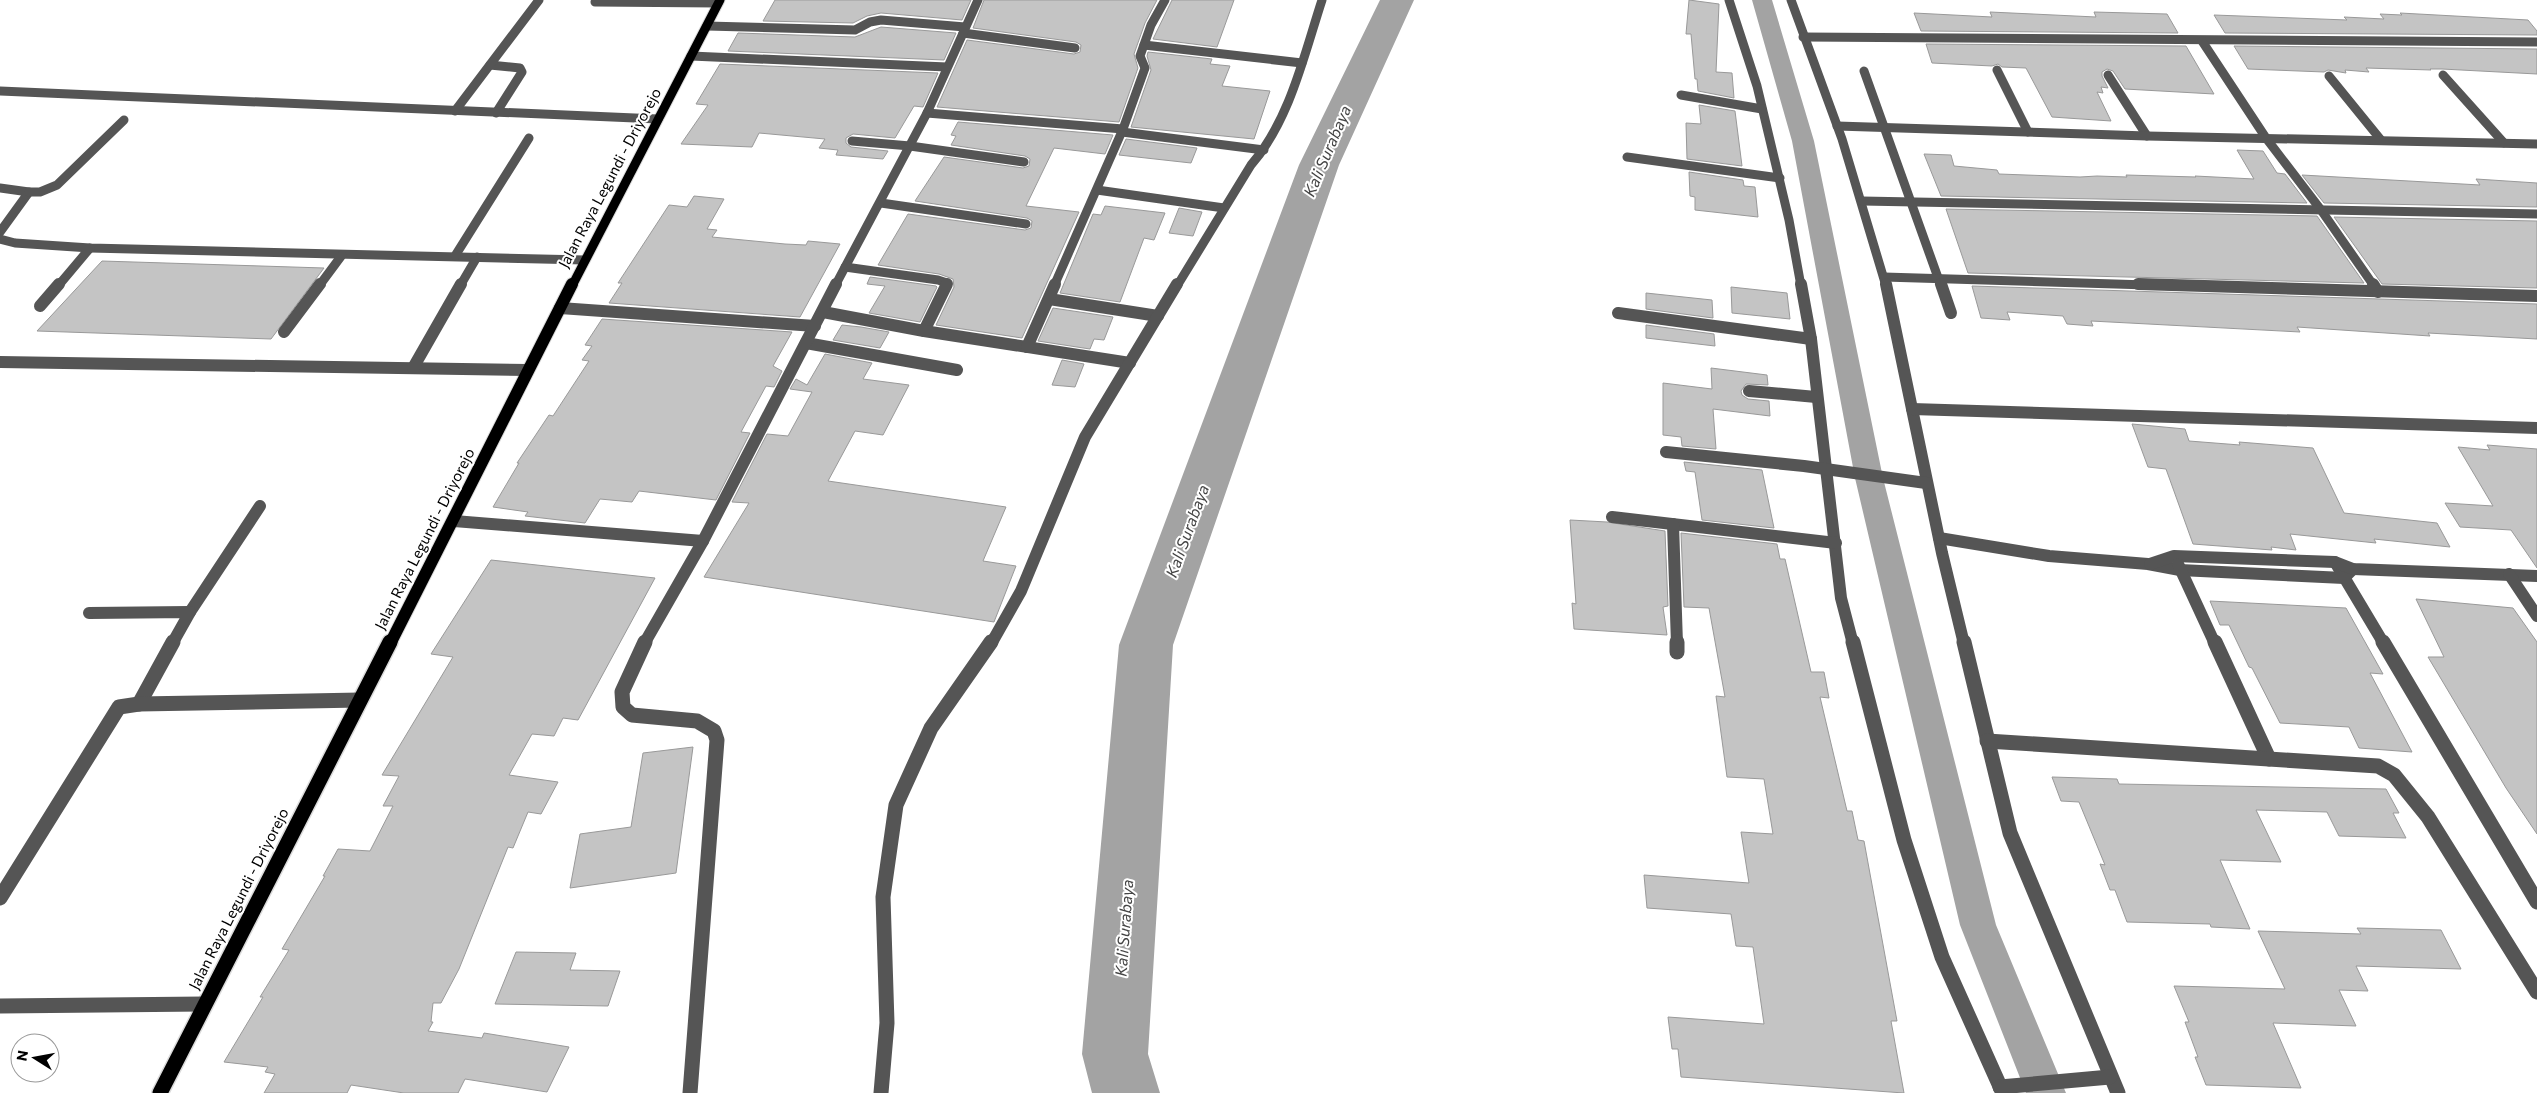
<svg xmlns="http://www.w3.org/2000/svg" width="2537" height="1093" font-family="Commissioner,sans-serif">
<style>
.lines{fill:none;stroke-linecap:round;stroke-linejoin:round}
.canal{fill:#a3a3a3;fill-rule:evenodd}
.river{fill:#a3a3a3;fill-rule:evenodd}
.building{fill:#c4c4c4;stroke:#999}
.major-far2-casing{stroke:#dbdbdb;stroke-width:11}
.major-far1-casing{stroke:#dbdbdb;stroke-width:14}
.major-casing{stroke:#dbdbdb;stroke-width:18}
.minor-far2{stroke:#555;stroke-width:9}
.minor-far1{stroke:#555;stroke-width:12}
.minor{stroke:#555;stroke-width:15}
.major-far2{stroke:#000;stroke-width:9}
.major-far1{stroke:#000;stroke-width:12}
.major{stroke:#000;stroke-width:15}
.labels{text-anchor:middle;stroke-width:4;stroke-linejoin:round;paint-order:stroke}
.street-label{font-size:15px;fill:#000;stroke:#fff}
.water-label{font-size:16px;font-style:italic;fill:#444;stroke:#fff}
</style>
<rect width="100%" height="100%" fill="#fff"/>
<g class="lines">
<polygon class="canal" points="1752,0 1772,0 1814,141 1883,478 1996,925 2066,1093 2026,1093 1960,925 1855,478 1792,141"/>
<polygon class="river" points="1380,0 1414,0 1339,165 1173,645 1148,1054 1160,1093 1092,1093 1082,1054 1119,645 1299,165"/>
</g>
<g class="building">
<polygon points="775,0 971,0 962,20 881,13 867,16 853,23 763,21"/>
<polygon points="984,0 1157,0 1145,23 1134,54 1138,68 1119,122 937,107 967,40 1074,54 1080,52 1081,45 1076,42 973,28"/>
<polygon points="1172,0 1234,0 1217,47 1153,39"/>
<polygon points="1689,0 1719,4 1716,72 1732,73 1734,98 1698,91 1697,79 1695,79 1691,34 1686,34"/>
<polygon points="1990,12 2096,17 2094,12 2167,14 2178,33 1921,31 1914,13 1992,17"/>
<polygon points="2400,13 2528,20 2537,31 2537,35 2225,33 2214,15 2347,20 2344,17 2384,19 2380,14 2402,15"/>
<polygon points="881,27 956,33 944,60 728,51 738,33 855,37"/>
<polygon points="1926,44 2186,46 2214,94 2125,89 2113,71 2107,69 2102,72 2102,76 2108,88 2101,87 2103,93 2097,92 2111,121 2052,117 2026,68 2002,67 1998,64 1992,66 1932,63"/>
<polygon points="2234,46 2537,49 2537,74 2442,69 2430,69 2431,70 2366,68 2369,72 2345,70 2346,73 2328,70 2324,72 2248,69"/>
<polygon points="1148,52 1212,59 1210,64 1230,66 1222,86 1270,91 1254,139 1131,127 1151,70 1147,56"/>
<polygon points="720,64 938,73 923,107 914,106 895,138 853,134 846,138 846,143 851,147 888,151 883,159 836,155 838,150 819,148 825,139 759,133 752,147 681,144 708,105 696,104"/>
<polygon points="1699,105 1735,111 1742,166 1687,159 1686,123 1701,124"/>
<polygon points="958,122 1113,135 1105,154 1054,148 1026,206 1079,212 1022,338 936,325 954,287 953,279 939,274 878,265 908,214 1025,230 1031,228 1032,221 1027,218 915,201 944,157 1023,168 1029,166 1030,159 1025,156 951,145 956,136 951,135"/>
<polygon points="1126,139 1197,148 1191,163 1119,155"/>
<polygon points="2237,150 2263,151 2277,173 2285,174 2307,203 1941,196 1924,154 1951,155 1954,166 1997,170 1999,174 2080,177 2097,176 2127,177 2126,175 2196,177 2195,176 2254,179"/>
<polygon points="1689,172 1743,180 1744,186 1755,187 1758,217 1695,210 1695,197 1690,196"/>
<polygon points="2302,175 2480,185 2476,179 2537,183 2537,207 2324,203"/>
<polygon points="694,196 724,199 707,229 717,230 712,237 785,244 806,245 808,241 840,244 800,317 609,303 622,283 618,283 669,205 687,207"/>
<polygon points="1105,206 1165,213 1154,240 1144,238 1120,302 1060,293 1093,214 1101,215"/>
<polygon points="1179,208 1202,212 1193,236 1169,233"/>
<polygon points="1946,209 2317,216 2364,283 1968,273"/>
<polygon points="2334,217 2537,221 2537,288 2382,284"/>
<polygon points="102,261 324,268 271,339 37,331"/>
<polygon points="870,277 936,286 937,287 920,322 869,313 885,286 867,284"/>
<polygon points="1972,286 2537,304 2537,339 2428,333 2430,336 2297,327 2300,332 2091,321 2093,326 2067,324 2063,316 2007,312 2010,320 1981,318"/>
<polygon points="1731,287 1787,293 1790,319 1732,313"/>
<polygon points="1646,293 1712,300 1713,318 1646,309"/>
<polygon points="1053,308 1113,317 1104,340 1094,339 1090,349 1038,341"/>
<polygon points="602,319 792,332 773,366 782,371 774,387 766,386 741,432 750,433 716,500 639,491 632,502 600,499 585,523 525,516 528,512 493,507 519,463 517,463 549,415 553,416 589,361 582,360 592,346 585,345"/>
<polygon points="842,325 861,327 889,332 880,348 833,340"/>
<polygon points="1646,325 1714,334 1715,346 1646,338"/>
<polygon points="825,354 872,363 863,379 909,385 883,435 855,431 828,481 1006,507 983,561 1016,566 994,622 704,577 749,503 732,502 767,434 788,436 812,392 790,389 796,379 807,385"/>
<polygon points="1062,360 1084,364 1075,387 1052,385"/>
<polygon points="1711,368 1767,375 1768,385 1746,384 1741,391 1742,395 1748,399 1769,401 1770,416 1713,409 1716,449 1682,446 1681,437 1663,435 1663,383 1712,389"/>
<polygon points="2132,424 2185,429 2189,441 2240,445 2239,442 2313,448 2344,513 2437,523 2450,547 2374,539 2376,543 2290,534 2296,550 2271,547 2272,550 2193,544 2166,469 2148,467"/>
<polygon points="2487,445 2537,449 2537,568 2511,530 2460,527 2445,503 2493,506 2458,447 2490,450"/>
<polygon points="1684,462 1762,470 1774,528 1702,520 1695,472 1686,471"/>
<polygon points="1570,520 1607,522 1665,531 1668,606 1663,607 1667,635 1574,629 1572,603 1576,604"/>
<polygon points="1681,533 1777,544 1780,559 1785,559 1811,672 1824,672 1829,698 1820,697 1847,811 1852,811 1858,840 1864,841 1897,1021 1891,1021 1904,1093 1681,1077 1678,1049 1672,1049 1668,1017 1764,1024 1753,947 1736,946 1731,914 1647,908 1644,875 1749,883 1741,832 1773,834 1764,779 1727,777 1716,696 1725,697 1709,608 1684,607"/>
<polygon points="491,560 655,578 578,720 563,718 554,736 532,734 509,775 558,782 541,814 528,812 513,848 508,847 459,969 441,1003 433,1003 431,1022 433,1022 428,1031 482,1038 484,1033 569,1047 547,1092 465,1079 458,1093 404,1093 351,1085 347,1093 264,1093 275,1074 265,1072 268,1067 224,1062 263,997 260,997 289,950 282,949 325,876 323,876 338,849 370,851 393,806 383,806 399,776 382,775 453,657 431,654"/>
<polygon points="2416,599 2513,608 2537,642 2537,834 2506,788 2428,657 2444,657"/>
<polygon points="2210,601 2346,608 2383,674 2370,673 2412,752 2359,748 2349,727 2280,723 2252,668 2249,667 2229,625 2220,625"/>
<polygon points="693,747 676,873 570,888 580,834 631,827 643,753"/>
<polygon points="2052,777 2117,779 2119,784 2386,789 2399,813 2393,813 2406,838 2339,836 2327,812 2256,810 2281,862 2220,860 2250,929 2211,927 2210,924 2127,922 2115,890 2110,890 2100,864 2105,865 2079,802 2061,801"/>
<polygon points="2357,928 2441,930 2461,969 2356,966 2368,991 2339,990 2356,1026 2273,1023 2301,1088 2206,1085 2195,1057 2198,1057 2185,1022 2189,1022 2174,986 2285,989 2258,931 2361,934"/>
<polygon points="516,952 576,953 570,970 620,971 608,1006 495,1004"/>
</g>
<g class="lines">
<g class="major-far2-casing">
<polyline id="major-far2" points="572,286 720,0"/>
</g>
<g class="major-far1-casing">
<polyline id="major-far1" points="390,644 572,284"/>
</g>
<g class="major-casing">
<polyline id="major" points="160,1093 390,642"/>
</g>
<g class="minor-far2">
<polyline points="1729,0 1757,86 1789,220 1801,286"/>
<polyline points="1791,0 1842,139 1886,286"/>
<polyline points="595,2 718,3"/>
<polyline points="707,26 855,30 870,22 881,20 965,27"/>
<polyline points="963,33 1075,48"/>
<polyline points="1803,37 2537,42"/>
<polyline points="2202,41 2266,138 2321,210 2374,286"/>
<polyline points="1144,45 1302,63"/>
<polyline points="691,56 947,67"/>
<polyline points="490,65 520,68 522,72 496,113"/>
<polyline points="1997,70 2028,132"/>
<polyline points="1864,71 1941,286"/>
<polyline points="2108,75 2147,136"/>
<polyline points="2443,75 2504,143"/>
<polyline points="2329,76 2381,140"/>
<polyline points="0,91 658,119"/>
<polyline points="1681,95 1762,109"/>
<polyline points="455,111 539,0"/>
<polyline points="927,113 1123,129"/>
<polyline points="1837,126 2147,136 2537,144"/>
<polyline points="1122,132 1264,150"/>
<polyline points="852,141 910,146 1024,162"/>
<polyline points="1627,157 1780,178"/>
<polyline points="0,188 29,192 0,232"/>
<polyline points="1097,190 1224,208"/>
<polyline points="29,192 40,192 57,185 124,120"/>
<polyline points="1862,201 2537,214"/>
<polyline points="881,203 1026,224"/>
<polyline points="0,239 15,243 90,248 585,260"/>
<polyline points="455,256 529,138"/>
<polyline points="845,267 938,280 947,283 946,286"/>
<polyline points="1884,277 2181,286"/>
<polyline points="58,286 90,248"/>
<polyline points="319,286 342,255"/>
<polyline points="460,286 477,257"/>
<polyline points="835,286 927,113 978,0"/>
<polyline points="1054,286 1123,129 1145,68 1140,56 1151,25 1165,0"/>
<path d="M1177,286L1251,165C1290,120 1304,55 1322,0"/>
</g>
<g class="minor-far1">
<polyline points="1801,284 1811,339 1841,598 1853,644"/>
<polyline points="1886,284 1942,553 1964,644"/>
<polyline points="1941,284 1951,313"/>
<polyline points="2138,284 2537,296"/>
<polyline points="2373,284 2378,292"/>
<polyline points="1049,299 1158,316"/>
<polyline points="40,306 59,284"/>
<polyline points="560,308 815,326"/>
<polyline points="823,312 924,331 947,284"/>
<polyline points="1618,313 1811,339"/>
<polyline points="924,331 1130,363"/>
<polyline points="284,332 320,284"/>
<polyline points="806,343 957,370"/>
<polyline points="1027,347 1055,284"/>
<polyline points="0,362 528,370"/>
<polyline points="413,368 461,284"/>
<polyline points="1749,391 1816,397"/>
<polyline points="1912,409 2537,428"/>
<polyline points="1666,452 1804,466 1926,483"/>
<polyline points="1612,517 1836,543"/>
<polyline points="454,521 703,541"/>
<polyline points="1673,524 1677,644"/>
<polyline points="1939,538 2049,556 2148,564 2180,570 2344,578 2353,569"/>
<polyline points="2335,562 2384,644"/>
<polyline points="2150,564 2174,556 2335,562 2353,569 2537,576"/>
<polyline points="2178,564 2215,644"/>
<polyline points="2509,574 2537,616"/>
<polyline points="190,612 260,506"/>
<polyline points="89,613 190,612 172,644"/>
<polyline points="644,644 703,541 836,284"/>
<polyline points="991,644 1021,591 1085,437 1177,284"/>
</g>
<g class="minor">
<polyline points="645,642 622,692 623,707 632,715 697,721 714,731 717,740 690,1093"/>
<polyline points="1677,642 1677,652"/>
<polyline points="1853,642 1904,840 1942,957 2003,1093"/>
<polyline points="1964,642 2010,833 2118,1093"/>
<polyline points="2215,642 2269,759"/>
<polyline points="2383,642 2537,902"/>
<polyline points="139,704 173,642"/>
<polyline points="1987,741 2378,766 2394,775 2428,817 2537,992"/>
<polyline points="0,898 119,707 139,704 360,700"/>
<polyline points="0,1006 204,1004"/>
<polyline points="2000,1087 2110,1077"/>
<polyline points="881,1093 887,1023 883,897 896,805 931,728 991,642"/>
</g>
<use href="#major-far2" class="major-far2"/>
<use href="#major-far1" class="major-far1"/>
<use href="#major" class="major"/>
</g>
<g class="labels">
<g class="street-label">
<text transform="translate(610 178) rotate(-62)" y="5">Jalan Raya Legundi - Driyorejo</text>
<text transform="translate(425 539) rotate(-63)" y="5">Jalan Raya Legundi - Driyorejo</text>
<text transform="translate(239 899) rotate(-63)" y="5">Jalan Raya Legundi - Driyorejo</text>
</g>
<g class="water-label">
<text transform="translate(1327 151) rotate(-67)" y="6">Kali Surabaya</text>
<text transform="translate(1187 531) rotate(-70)" y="6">Kali Surabaya</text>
<text transform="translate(1124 928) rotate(-86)" y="6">Kali Surabaya</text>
</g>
</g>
<g transform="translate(35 1058) rotate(281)"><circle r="24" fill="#ffffff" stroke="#999999"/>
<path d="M0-4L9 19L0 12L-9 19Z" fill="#000000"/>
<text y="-8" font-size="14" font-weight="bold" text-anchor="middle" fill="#000000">N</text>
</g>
</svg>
